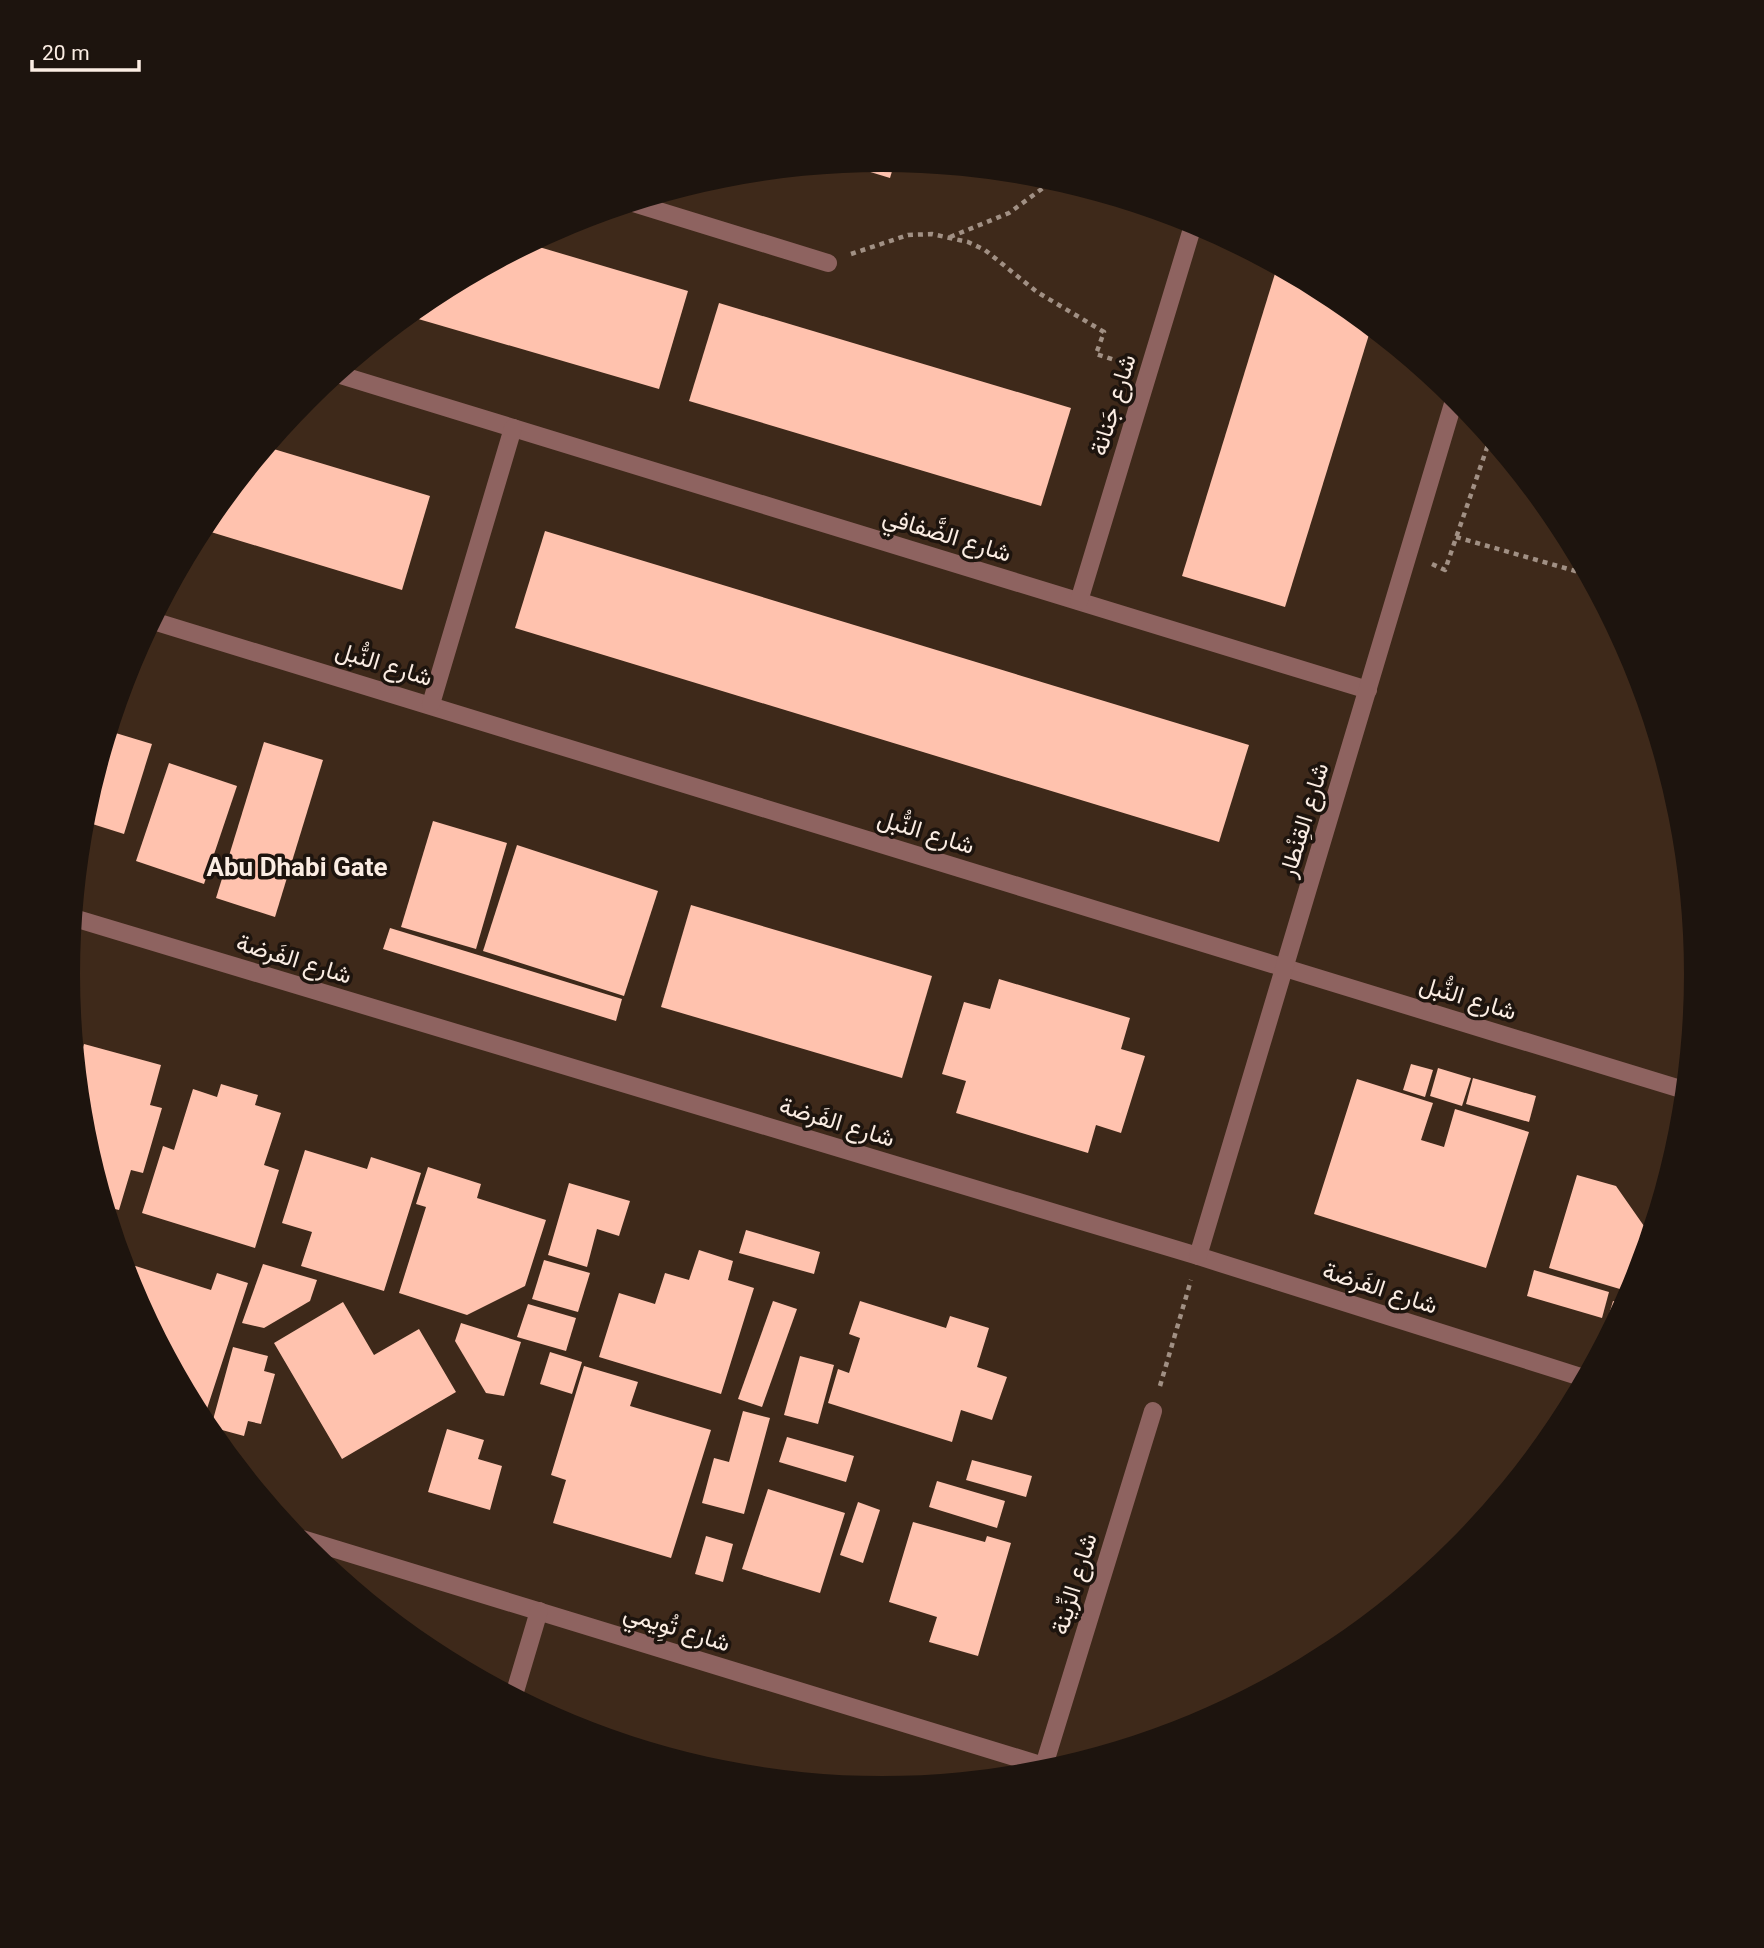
<svg xmlns="http://www.w3.org/2000/svg" width="1764" height="1948" font-family="Georgia,Vazirmatn,serif">
<style>
.building{fill:#ffc2ae}
.lines{fill:none;stroke-linecap:round;stroke-linejoin:round}
.path{stroke:#a19084;stroke-width:4.5;stroke-dasharray:5 5;stroke-linecap:butt}
.minor{stroke:#8e6360;stroke-width:18}
.labels{text-anchor:middle;stroke-width:7;stroke-linejoin:round;paint-order:stroke}
.street-label{font-size:24px;fill:#fbede3;stroke:#1d140e}
.neighbourhood-label{font-size:26px;font-weight:bold;fill:#fbede3;stroke:#1d140e}
</style>
<rect width="100%" height="100%" fill="#3e291a"/>
<g class="building">
<polygon points="882,160 895,161 890,178 844,164"/>
<polygon points="529,244 688,291 659,389 408,316 430,297"/>
<polygon points="1277,267 1334,298 1371,328 1285,607 1182,576"/>
<polygon points="719,303 1071,408 1041,506 689,401"/>
<polygon points="267,447 430,496 402,590 201,529 206,522"/>
<polygon points="545,531 1249,745 1219,842 515,628"/>
<polygon points="109,731 152,744 124,834 83,821"/>
<polygon points="264,742 323,760 275,917 216,898"/>
<polygon points="169,763 237,786 204,884 136,861"/>
<polygon points="433,821 507,843 476,949 401,927"/>
<polygon points="517,845 658,891 624,996 483,951"/>
<polygon points="691,905 932,976 902,1078 661,1007"/>
<polygon points="390,928 622,999 616,1021 383,949"/>
<polygon points="999,979 1130,1018 1121,1049 1145,1056 1121,1133 1096,1125 1088,1153 956,1113 966,1081 942,1074 964,1002 990,1009"/>
<polygon points="84,1044 161,1065 150,1105 162,1108 143,1173 131,1170 119,1210 106,1207 84,1132 77,1067"/>
<polygon points="1411,1064 1433,1070 1425,1097 1403,1090"/>
<polygon points="1438,1068 1471,1078 1462,1106 1430,1096"/>
<polygon points="1473,1078 1536,1096 1529,1122 1466,1104"/>
<polygon points="1357,1079 1433,1103 1421,1140 1444,1147 1455,1109 1529,1132 1486,1268 1314,1214"/>
<polygon points="221,1084 258,1095 255,1105 281,1113 264,1165 279,1170 255,1248 142,1213 163,1146 174,1150 193,1089 217,1097"/>
<polygon points="305,1150 367,1169 371,1157 421,1173 384,1291 301,1266 312,1232 282,1223"/>
<polygon points="428,1167 481,1184 477,1198 546,1220 525,1286 467,1315 399,1293 426,1207 416,1204"/>
<polygon points="1577,1175 1616,1186 1644,1226 1637,1247 1645,1249 1630,1292 1549,1268"/>
<polygon points="569,1183 630,1201 619,1236 597,1229 587,1267 548,1255"/>
<polygon points="746,1230 820,1252 814,1274 739,1253"/>
<polygon points="699,1250 733,1261 728,1280 754,1288 721,1394 599,1357 619,1293 655,1304 665,1273 689,1280"/>
<polygon points="544,1260 590,1273 578,1312 532,1299"/>
<polygon points="123,1262 211,1290 217,1273 248,1283 203,1421 130,1285"/>
<polygon points="263,1264 317,1280 310,1301 264,1328 242,1323"/>
<polygon points="1534,1270 1609,1292 1602,1318 1527,1296"/>
<polygon points="773,1301 797,1309 762,1407 738,1399"/>
<polygon points="860,1301 946,1328 950,1316 989,1328 977,1367 1007,1377 992,1420 961,1410 952,1442 828,1403 838,1369 849,1373 860,1338 849,1334"/>
<polygon points="1613,1301 1624,1304 1614,1323 1607,1321"/>
<polygon points="343,1302 374,1355 419,1329 456,1392 342,1459 274,1343"/>
<polygon points="528,1304 576,1318 566,1351 517,1337"/>
<polygon points="461,1323 521,1342 504,1396 486,1393 455,1341"/>
<polygon points="233,1347 268,1356 264,1371 275,1374 261,1424 248,1421 244,1436 211,1427"/>
<polygon points="550,1352 582,1362 572,1394 540,1384"/>
<polygon points="800,1356 834,1365 818,1424 784,1415"/>
<polygon points="584,1366 638,1382 630,1406 711,1430 671,1558 553,1523 566,1480 551,1475"/>
<polygon points="743,1411 770,1418 744,1514 702,1503 714,1458 729,1462"/>
<polygon points="447,1429 484,1440 478,1459 502,1466 490,1510 428,1492"/>
<polygon points="787,1437 854,1456 846,1482 779,1462"/>
<polygon points="972,1460 1032,1476 1026,1497 966,1480"/>
<polygon points="937,1481 1005,1501 997,1528 929,1507"/>
<polygon points="768,1489 845,1513 820,1593 742,1569"/>
<polygon points="858,1502 880,1510 863,1563 840,1555"/>
<polygon points="913,1522 985,1542 987,1536 1011,1543 978,1656 929,1642 937,1617 889,1602"/>
<polygon points="706,1536 733,1544 723,1582 695,1574"/>
<polygon points="630,1737 724,1766 722,1772 628,1743"/>
</g>
<g class="lines">
<g class="path">
<polyline points="950,237 1009,213 1043,188 1052,179"/>
<polyline points="851,254 908,235 932,234 968,242 985,250 1037,292 1104,332 1096,354 1124,363"/>
<polyline points="1456,537 1586,574"/>
<polyline points="1432,564 1445,570 1490,439"/>
<polyline points="1160,1386 1191,1280"/>
</g>
<g class="minor">
<polyline points="633,203 828,263"/>
<polyline points="337,374 1368,690"/>
<polyline points="1079,601 1194,222"/>
<path d="M153,621C664,773 1173,935 1684,1090"/>
<polyline points="431,704 513,428"/>
<polyline points="74,918 1198,1256 1584,1378"/>
<polyline points="1198,1256 1455,397"/>
<polyline points="296,1537 1044,1766"/>
<polyline points="514,1695 539,1611"/>
<polyline points="1042,1772 1153,1411"/>
</g>
</g>
<g class="labels">
<g class="street-label">
<text transform="translate(1113 405) rotate(-73)" y="8">شارع جَنانة</text>
<text transform="translate(947 535) rotate(17)" y="8">شارع الضَّفافي</text>
<text transform="translate(384 664) rotate(17)" y="8">شارع النُّبل</text>
<text transform="translate(1304 820) rotate(-73)" y="8">شارع القِنْطار</text>
<text transform="translate(926 832) rotate(17)" y="8">شارع النُّبل</text>
<text transform="translate(294 959) rotate(17)" y="8">شارع الفَرضة</text>
<text transform="translate(1468 998) rotate(17)" y="8">شارع النُّبل</text>
<text transform="translate(837 1122) rotate(17)" y="8">شارع الفَرضة</text>
<text transform="translate(1380 1288) rotate(18)" y="8">شارع الفَرضة</text>
<text transform="translate(1074 1584) rotate(-73)" y="8">شارع الزِّينة</text>
<text transform="translate(677 1628) rotate(17)" y="8">شارع تُوِيمي</text>
</g>
<g class="neighbourhood-label">
<text x="297" y="876">Abu Dhabi Gate</text>
</g>
</g>
<path d="M0 0H1764V1948H0ZM80 974a802 802 0 1 1 1604 0a802 802 0 1 1-1604 0Z" fill="#1d140e" fill-rule="evenodd"/>
<path d="M32 60v10h107v-10" fill="none" stroke="#fbede3" stroke-width="3.5"/>
<text x="42" y="60" font-size="21" fill="#fbede3" stroke="#1d140e" stroke-width="5" paint-order="stroke">20 m</text>
</svg>
